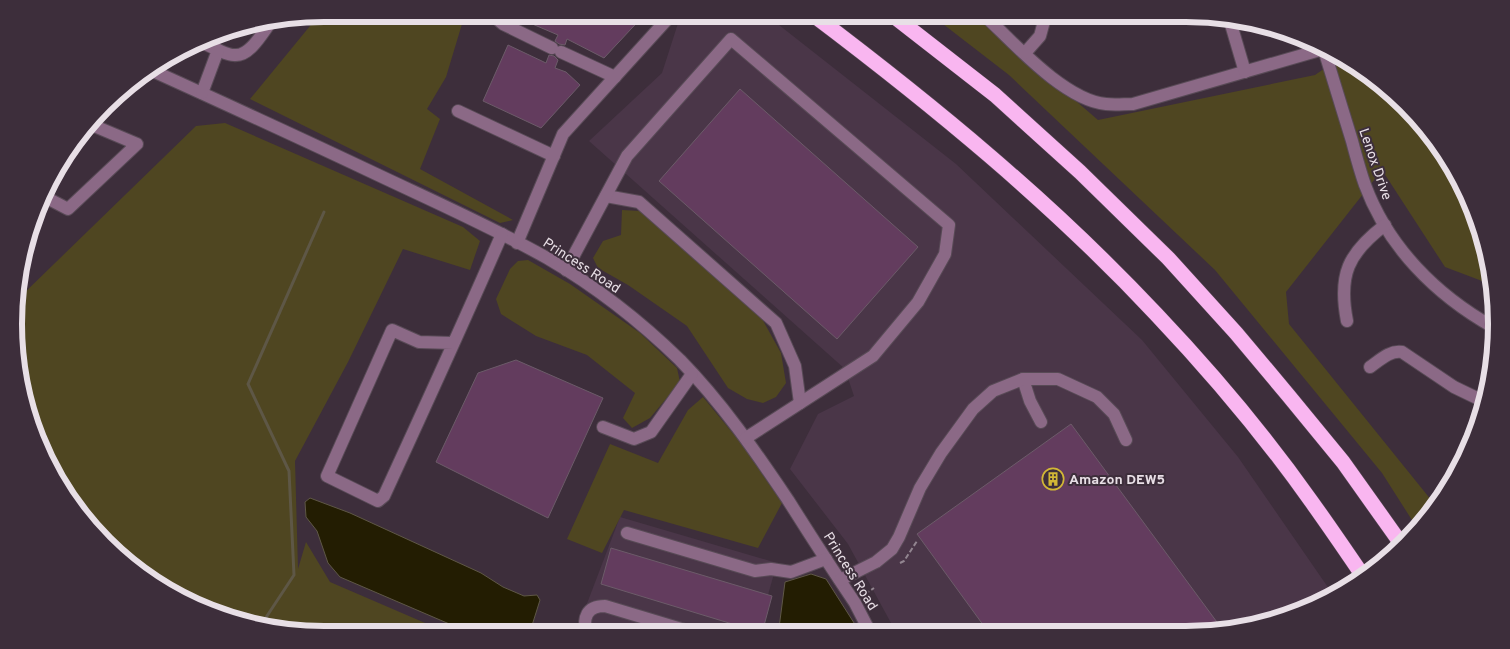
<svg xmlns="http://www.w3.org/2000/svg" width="1510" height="649" font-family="Overpass,sans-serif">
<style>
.built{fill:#4a3648}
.green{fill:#4f4621}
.water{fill:#231d02;stroke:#5e5746}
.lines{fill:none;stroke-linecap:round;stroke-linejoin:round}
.stream{stroke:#5e5746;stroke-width:3}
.building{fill:#633c5e;stroke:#6c5b69}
.minor-casing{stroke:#584a56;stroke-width:14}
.highway-casing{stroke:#584a56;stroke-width:16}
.path{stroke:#928590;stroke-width:2;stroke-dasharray:5 2.5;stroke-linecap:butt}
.minor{stroke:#8b6986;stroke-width:12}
.highway{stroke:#f9b6f0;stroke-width:15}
.labels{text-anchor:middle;stroke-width:4;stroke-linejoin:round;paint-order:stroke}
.street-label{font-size:14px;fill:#e8dfe6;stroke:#3d2e3b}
.poi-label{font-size:14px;font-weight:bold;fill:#e8dfe6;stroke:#3d2e3b;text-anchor:start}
.rim{fill:none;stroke:#e8dfe6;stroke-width:6}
</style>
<rect width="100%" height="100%" fill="#3d2e3b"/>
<g class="built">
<polygon points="681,14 765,14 956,164 1142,340 1238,457 1334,596 1323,603 1226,633 897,634 848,544 790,469 818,414 854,396 845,369 589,141 662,73"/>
<polygon points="620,517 777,563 757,634 575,635"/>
</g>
<g class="green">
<polygon points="325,14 465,14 446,77 427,109 440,119 420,169 513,220 500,223 250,99 319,15"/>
<polygon points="930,14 975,14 1098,120 1315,75 1337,60 1391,91 1464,187 1490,284 1445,267 1382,170 1286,292 1289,324 1436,506 1417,528 1382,473 1215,270 1009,75"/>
<polygon points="225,123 463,227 480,241 470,270 403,249 348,362 295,461 298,569 306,542 330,582 453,635 325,635 224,619 120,558 90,522 80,497 64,490 55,480 16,365 19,298 196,126"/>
<polygon points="622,210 640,211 761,317 781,353 786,383 776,397 763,403 747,399 728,388 687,326 628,285 598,268 593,258 603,241 621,235"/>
<polygon points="528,260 570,284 640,333 677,368 680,382 650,418 632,428 623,418 635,393 587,355 536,336 501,314 496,299 510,269 518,261"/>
<polygon points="703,397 740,442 782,503 758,548 624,510 602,553 567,539 610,444 658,463 688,410"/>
</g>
<g class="water">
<polygon points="310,498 350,513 481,573 503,587 524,596 537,595 540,600 529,635 475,635 340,577 328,563 317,531 306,517 305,502"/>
<polygon points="811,574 826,579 856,626 856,634 780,634 779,628 785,582"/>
</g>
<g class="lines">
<polyline class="stream" points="261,625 294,575 289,471 248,384 324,212"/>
</g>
<g class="building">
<polygon points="509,14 645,14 604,58 567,39 565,45 559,44 555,41 558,35"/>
<polygon points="508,45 546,63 549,55 554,56 558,60 555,68 566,72 580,85 541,128 483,101"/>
<polygon points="740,89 918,247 837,339 659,181"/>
<polygon points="516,360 603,398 548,518 436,462 478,373"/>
<polygon points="1071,424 1225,633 989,633 917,534"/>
<polygon points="611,548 772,596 762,633 601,584"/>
</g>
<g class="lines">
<g class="minor-casing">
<g id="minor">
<polyline points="495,14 496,18 503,24 552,48"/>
<path d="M983,14C1013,42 1064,100 1106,104C1115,105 1124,104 1133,104L1320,50"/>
<polyline points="1230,21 1245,72"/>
<path d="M218,50C223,52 229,55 234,55C249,57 262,34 270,23"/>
<polyline points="561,52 615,77"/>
<polyline points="1025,53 1040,36 1046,14"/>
<path d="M1325,53C1334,83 1343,112 1352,141C1356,156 1360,171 1365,185C1388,247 1436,295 1493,327"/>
<path d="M153,71C228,105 302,139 376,174C433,201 492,227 547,258C595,286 640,321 680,360C722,403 755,451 788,500C810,535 832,569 855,603L871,634"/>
<polyline points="202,93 218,50 203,43"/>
<polyline points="458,111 554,156"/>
<polyline points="45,196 61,163"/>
<polyline points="606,196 639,202 776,323 795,366 800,403"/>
<polyline points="45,197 68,209 137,144 92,125"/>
<polyline points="517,243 563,134 672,14"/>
<polyline points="566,270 627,156 731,39 949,225 945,254 918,302 873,356 746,438"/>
<path d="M1347,321C1338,275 1348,253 1385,225"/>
<path d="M453,343L419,342L392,330L327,476L378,501L384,496C424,409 464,322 502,234"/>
<path d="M1370,367C1380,360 1390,350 1402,352L1454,387L1483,401"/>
<polyline points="1023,379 1030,401 1041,422"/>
<polyline points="603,427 634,439 651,432 692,374"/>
<polyline points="627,533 755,571 771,569 791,572 826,559"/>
<polyline points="840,580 876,562 892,549 899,537 920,488 941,453 973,409 993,391 1023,379 1058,379 1097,397 1114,414 1126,440"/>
<path d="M586,634C583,618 586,606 605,606L698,634"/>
</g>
</g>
<g class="highway-casing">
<g id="highway">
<path d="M812,14C934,106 1052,203 1156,314C1211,372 1265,436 1311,501C1329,526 1346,551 1363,576"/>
<polyline points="891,14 995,95 1080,172 1168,258 1236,333 1288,395 1343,462 1402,545"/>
</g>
</g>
<g class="path">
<polyline points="900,563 904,561 917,541"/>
<polyline points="865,594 874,588"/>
</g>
<use href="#minor" class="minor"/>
<use href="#highway" class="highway"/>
</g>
<defs>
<g id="building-ring" transform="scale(1.125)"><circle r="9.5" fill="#3d2e3b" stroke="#d2b736" stroke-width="1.5"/><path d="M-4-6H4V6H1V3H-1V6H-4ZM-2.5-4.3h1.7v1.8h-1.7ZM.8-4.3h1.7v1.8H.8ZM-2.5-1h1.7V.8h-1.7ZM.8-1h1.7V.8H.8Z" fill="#d2b736"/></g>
</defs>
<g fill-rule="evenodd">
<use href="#building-ring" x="1053" y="479"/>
</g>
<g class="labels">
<g class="street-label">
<text transform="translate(1376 164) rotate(71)" y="5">Lenox Drive</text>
<text transform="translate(582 265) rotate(33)" y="5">Princess Road</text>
<text transform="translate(851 571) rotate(58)" y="5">Princess Road</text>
</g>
<g class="poi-label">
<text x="1069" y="484">Amazon DEW5</text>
</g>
</g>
<path d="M0 0H1510V649H0ZM324 22H1186A302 302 0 0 1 1488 324V324A302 302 0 0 1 1186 626H324A302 302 0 0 1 22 324V324A302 302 0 0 1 324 22Z" fill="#3d2e3b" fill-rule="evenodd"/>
<path class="rim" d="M324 22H1186A302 302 0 0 1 1488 324V324A302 302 0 0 1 1186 626H324A302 302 0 0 1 22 324V324A302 302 0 0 1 324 22Z"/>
</svg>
